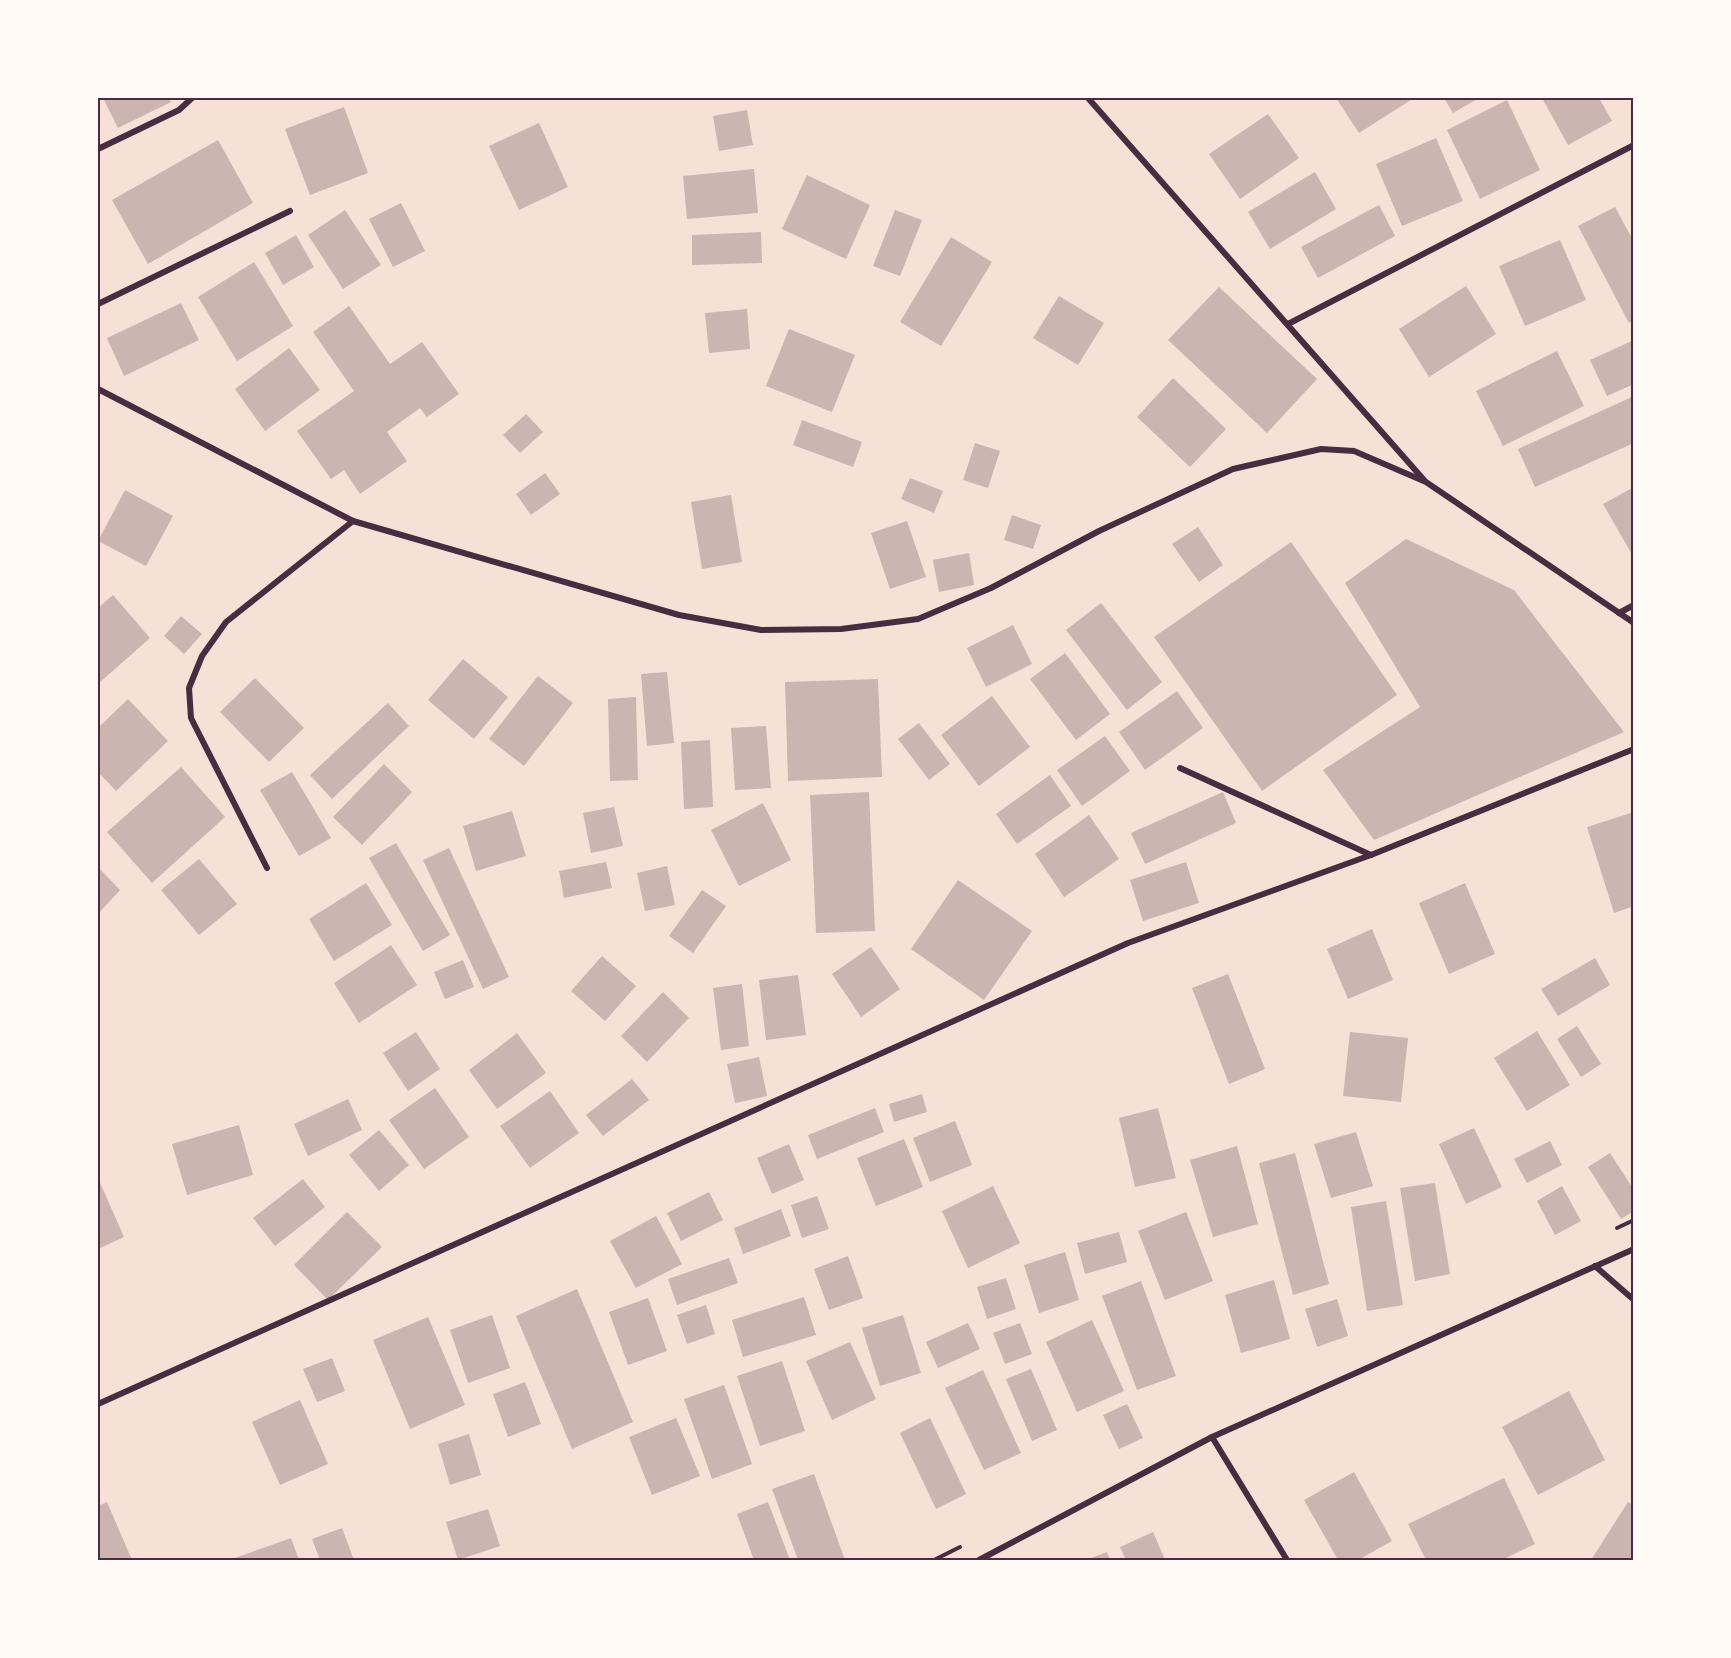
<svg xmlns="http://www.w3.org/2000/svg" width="1731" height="1658" font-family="'Source Serif 4',serif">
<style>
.building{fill:#ccb4b1}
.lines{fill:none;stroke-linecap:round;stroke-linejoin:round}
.path{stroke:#4a2c40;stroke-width:4}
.minor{stroke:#4a2c40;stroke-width:6}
.neatline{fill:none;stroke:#4a2c40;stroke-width:2}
</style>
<rect width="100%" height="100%" fill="#f7e1d7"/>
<g class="building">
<polygon points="103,98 169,98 171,102 118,128"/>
<polygon points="1336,98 1414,98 1359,133"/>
<polygon points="1444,98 1479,98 1453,113"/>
<polygon points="1542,98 1599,98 1612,121 1568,145"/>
<polygon points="1507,100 1540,170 1480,199 1447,130"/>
<polygon points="344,107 368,173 310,195 285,129"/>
<polygon points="747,110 753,145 719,151 713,116"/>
<polygon points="1268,114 1299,158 1240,199 1209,154"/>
<polygon points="539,123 568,187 519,210 489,146"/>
<polygon points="1436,138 1463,201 1402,226 1376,164"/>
<polygon points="218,140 253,203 148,264 112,200"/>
<polygon points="754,169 758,213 687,219 683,176"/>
<polygon points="1315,172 1336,209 1270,249 1248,212"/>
<polygon points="807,175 870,205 846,259 782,229"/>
<polygon points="401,203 425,251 393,267 369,219"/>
<polygon points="1379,205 1395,236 1318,278 1301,247"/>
<polygon points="1615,207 1634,242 1634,320 1629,323 1578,226"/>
<polygon points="345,210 381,265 343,289 308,235"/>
<polygon points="895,210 922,220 900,276 873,266"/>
<polygon points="761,232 762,263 692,265 692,235"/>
<polygon points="296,235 314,267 283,285 265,253"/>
<polygon points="951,237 992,262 941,346 900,322"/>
<polygon points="1560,240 1586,300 1525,326 1499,266"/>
<polygon points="254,262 293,326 237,361 198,297"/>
<polygon points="1466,286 1496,334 1429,377 1399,329"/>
<polygon points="1219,287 1317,379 1267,433 1168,340"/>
<polygon points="1059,296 1104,323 1078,365 1033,338"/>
<polygon points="181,303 199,340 124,376 107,338"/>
<polygon points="349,306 390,364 422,342 459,394 427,417 420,408 387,432 407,461 360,494 344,470 331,479 297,431 354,391 313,332"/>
<polygon points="747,309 750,349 709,353 705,313"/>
<polygon points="789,329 855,355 832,412 766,386"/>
<polygon points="1634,340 1634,384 1607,396 1590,360"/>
<polygon points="289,348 320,390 265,431 235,389"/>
<polygon points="1557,351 1584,406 1503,446 1476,391"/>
<polygon points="1173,378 1226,429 1190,467 1137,417"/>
<polygon points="1634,396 1634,443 1535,487 1518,449"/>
<polygon points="526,414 543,432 520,453 503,435"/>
<polygon points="802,420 862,442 853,467 793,445"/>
<polygon points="975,443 1000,451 988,488 963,480"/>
<polygon points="545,473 560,494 531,515 516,494"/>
<polygon points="910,478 943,491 934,513 901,499"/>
<polygon points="1634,487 1634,558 1603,504"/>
<polygon points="125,490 173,516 146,566 98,541"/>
<polygon points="731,495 742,562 702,569 691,502"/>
<polygon points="1012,515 1041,525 1033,549 1004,540"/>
<polygon points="907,521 926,577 890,589 871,533"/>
<polygon points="1198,527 1223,565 1199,582 1172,544"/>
<polygon points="1406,539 1514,590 1624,732 1374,840 1323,770 1420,707 1345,583"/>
<polygon points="1291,542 1397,695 1262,791 1154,637"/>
<polygon points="969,553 974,585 939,592 933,560"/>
<polygon points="113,595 150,638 98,684 98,608"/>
<polygon points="1101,603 1162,682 1127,710 1066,630"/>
<polygon points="181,616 202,634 184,654 164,636"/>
<polygon points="1013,625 1032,664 986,687 967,648"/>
<polygon points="1065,653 1110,714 1076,740 1030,679"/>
<polygon points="463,659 508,697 474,739 428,700"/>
<polygon points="667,672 674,743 647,746 641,674"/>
<polygon points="538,676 573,703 524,766 489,739"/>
<polygon points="255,678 304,728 269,762 220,712"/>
<polygon points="878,679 882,777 788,781 785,682"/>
<polygon points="1177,691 1203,728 1145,770 1119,732"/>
<polygon points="992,696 1030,747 979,786 941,735"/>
<polygon points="636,697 638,780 610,781 608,699"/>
<polygon points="128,699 168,741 116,791 98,772 98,728"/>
<polygon points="388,703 409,726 332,799 310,775"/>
<polygon points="919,723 950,764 929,780 898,739"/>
<polygon points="766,726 771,788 735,790 731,728"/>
<polygon points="1105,736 1130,771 1082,806 1057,770"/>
<polygon points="710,740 713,807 684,809 681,742"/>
<polygon points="384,764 412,792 362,845 333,817"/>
<polygon points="181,767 225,817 152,883 107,832"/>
<polygon points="292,772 331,838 299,856 260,790"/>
<polygon points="1050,775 1071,806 1017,844 996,814"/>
<polygon points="869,792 875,931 816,933 810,795"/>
<polygon points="1223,792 1236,823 1145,864 1131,833"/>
<polygon points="763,803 791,860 739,886 711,830"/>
<polygon points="614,807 623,846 591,853 583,813"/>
<polygon points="512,811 526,856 476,871 463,826"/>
<polygon points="1634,812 1634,906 1614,913 1587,827"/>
<polygon points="1089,815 1119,859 1064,897 1035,854"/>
<polygon points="396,843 450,935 423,951 369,858"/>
<polygon points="449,848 509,977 483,989 423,860"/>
<polygon points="199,859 237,904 199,935 161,890"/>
<polygon points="606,862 612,888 564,898 559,871"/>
<polygon points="1186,862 1199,903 1143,921 1130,880"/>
<polygon points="667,866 675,905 645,911 637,873"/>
<polygon points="98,867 120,890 98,914"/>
<polygon points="958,880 1032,931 984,1000 911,949"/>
<polygon points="366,883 392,925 334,961 309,919"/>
<polygon points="1465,883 1495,954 1449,974 1419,903"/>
<polygon points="702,890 726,906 693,953 669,936"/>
<polygon points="1372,929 1393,980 1348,999 1327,949"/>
<polygon points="391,945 417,985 359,1023 334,983"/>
<polygon points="871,947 900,989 861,1017 832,974"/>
<polygon points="602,956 636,986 605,1021 571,991"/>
<polygon points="1595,958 1610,985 1558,1016 1541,989"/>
<polygon points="463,960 474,987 445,999 434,972"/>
<polygon points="1228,974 1265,1069 1229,1084 1192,988"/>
<polygon points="798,975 806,1035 766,1040 759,980"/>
<polygon points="742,984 749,1046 721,1050 713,988"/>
<polygon points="663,992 689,1018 647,1062 621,1036"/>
<polygon points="1577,1026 1601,1064 1581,1077 1557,1039"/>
<polygon points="1537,1031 1570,1085 1527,1111 1494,1058"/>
<polygon points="416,1032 440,1069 408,1091 383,1053"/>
<polygon points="1350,1032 1408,1038 1401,1102 1343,1096"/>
<polygon points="517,1033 546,1073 497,1109 469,1070"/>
<polygon points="759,1057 767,1096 735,1103 727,1064"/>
<polygon points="632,1079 649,1100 603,1136 586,1115"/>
<polygon points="435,1088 469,1137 424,1169 389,1120"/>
<polygon points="550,1091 579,1133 530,1168 500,1126"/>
<polygon points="922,1094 927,1112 894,1122 889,1104"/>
<polygon points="348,1099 362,1130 308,1156 294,1124"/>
<polygon points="875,1108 884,1132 817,1159 808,1135"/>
<polygon points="1158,1108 1176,1178 1135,1187 1119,1118"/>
<polygon points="955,1121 972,1165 930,1182 913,1138"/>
<polygon points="239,1125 253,1175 187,1195 172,1144"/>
<polygon points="1474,1128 1502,1187 1466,1204 1439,1144"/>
<polygon points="379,1130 409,1165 379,1191 349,1155"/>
<polygon points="1356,1132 1373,1186 1331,1198 1314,1144"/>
<polygon points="904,1139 923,1187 876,1206 857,1158"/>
<polygon points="1550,1141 1562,1165 1527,1183 1514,1159"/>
<polygon points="789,1144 804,1180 772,1194 757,1158"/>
<polygon points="1237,1146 1258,1224 1213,1237 1190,1160"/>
<polygon points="1295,1153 1329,1284 1293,1295 1259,1163"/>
<polygon points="1610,1153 1634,1190 1634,1211 1621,1219 1588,1167"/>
<polygon points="98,1178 124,1237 98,1249"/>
<polygon points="303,1179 325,1207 275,1246 253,1218"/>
<polygon points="1435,1183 1450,1274 1415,1281 1400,1188"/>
<polygon points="993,1186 1020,1243 968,1268 942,1211"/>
<polygon points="1562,1186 1581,1221 1555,1235 1537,1201"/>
<polygon points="709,1192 723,1220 681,1241 667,1213"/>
<polygon points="817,1196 829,1229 802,1238 791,1205"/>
<polygon points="1386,1201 1403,1305 1367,1311 1351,1207"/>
<polygon points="781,1209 791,1236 743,1254 734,1228"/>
<polygon points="347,1212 382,1247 328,1300 294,1265"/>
<polygon points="1186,1212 1213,1281 1165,1300 1138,1231"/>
<polygon points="656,1216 682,1264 636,1288 610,1241"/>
<polygon points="1119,1232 1127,1262 1085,1274 1077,1243"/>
<polygon points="1065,1252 1079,1300 1039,1313 1024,1265"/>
<polygon points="848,1256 863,1298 829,1310 814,1269"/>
<polygon points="729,1258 738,1283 677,1305 668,1279"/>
<polygon points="1006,1278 1016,1309 987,1319 977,1287"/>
<polygon points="1274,1280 1290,1339 1241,1353 1225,1295"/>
<polygon points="1141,1281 1176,1376 1137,1390 1102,1296"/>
<polygon points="577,1289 633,1422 572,1449 516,1316"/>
<polygon points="804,1297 816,1335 743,1357 732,1320"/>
<polygon points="648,1298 667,1351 628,1365 609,1312"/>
<polygon points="1337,1299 1348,1336 1317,1347 1305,1309"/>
<polygon points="706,1305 715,1334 687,1344 677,1315"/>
<polygon points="492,1315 510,1368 468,1383 450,1330"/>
<polygon points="903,1315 921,1373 880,1386 862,1328"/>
<polygon points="428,1317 465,1405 410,1429 373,1340"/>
<polygon points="1092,1320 1124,1391 1077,1412 1046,1342"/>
<polygon points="968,1323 980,1349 938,1368 926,1342"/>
<polygon points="1020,1323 1032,1354 1005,1364 993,1333"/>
<polygon points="850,1342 876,1399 832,1420 806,1361"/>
<polygon points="332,1358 345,1391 317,1402 303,1369"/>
<polygon points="782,1361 805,1431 760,1446 737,1376"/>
<polygon points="1031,1369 1057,1430 1032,1441 1006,1379"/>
<polygon points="983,1370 1021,1453 984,1470 945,1388"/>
<polygon points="525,1382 541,1424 508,1437 493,1394"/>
<polygon points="724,1385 752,1464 712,1479 684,1399"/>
<polygon points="1569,1391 1605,1460 1538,1495 1502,1427"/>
<polygon points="300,1400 328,1464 280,1485 252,1422"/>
<polygon points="1127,1404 1143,1438 1119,1449 1103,1415"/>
<polygon points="676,1418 700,1476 652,1495 629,1437"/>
<polygon points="930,1418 966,1494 936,1509 900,1433"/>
<polygon points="469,1434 481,1475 450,1485 438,1444"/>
<polygon points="1354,1472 1392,1541 1358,1560 1338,1560 1304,1500"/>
<polygon points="814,1474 845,1560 798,1560 772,1489"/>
<polygon points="1504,1478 1535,1544 1502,1560 1426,1560 1408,1524"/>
<polygon points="107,1502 132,1560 101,1560 98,1552 98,1506"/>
<polygon points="768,1502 790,1560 754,1560 737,1514"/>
<polygon points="1628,1502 1634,1506 1634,1560 1591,1560"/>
<polygon points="488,1509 500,1546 458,1560 446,1522"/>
<polygon points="342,1528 354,1560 320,1560 312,1539"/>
<polygon points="1153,1532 1165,1560 1126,1560 1120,1547"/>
<polygon points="291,1538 299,1560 233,1560 232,1559"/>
<polygon points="1107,1552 1110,1560 1086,1560"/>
</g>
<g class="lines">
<g class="path">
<polyline points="1617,1228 1634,1220"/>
<polyline points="934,1560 960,1547"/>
</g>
<g class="minor">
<polyline points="1088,98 1424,480"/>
<polyline points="98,149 179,110 192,98"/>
<polyline points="98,304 290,211"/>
<polyline points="1288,324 1634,145"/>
<polyline points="98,389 353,521 679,615 761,630 841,629 918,619 991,588 1099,531 1233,469 1321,449 1354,451 1426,482 1634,623"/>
<polyline points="1619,613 1634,605"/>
<polyline points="1180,768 1371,855"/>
<polyline points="267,868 191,718 189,688 202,656 226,622 353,521"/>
<polyline points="1595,1266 1634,1300"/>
<polyline points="98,1404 1128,943 1371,855 1634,749"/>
<polyline points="1212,1437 1287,1560"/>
<polyline points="979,1560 1212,1437 1634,1249"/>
</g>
</g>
<rect width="1731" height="1658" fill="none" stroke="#fffaf5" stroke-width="198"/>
<rect x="99" y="99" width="1533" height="1460" class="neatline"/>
</svg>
